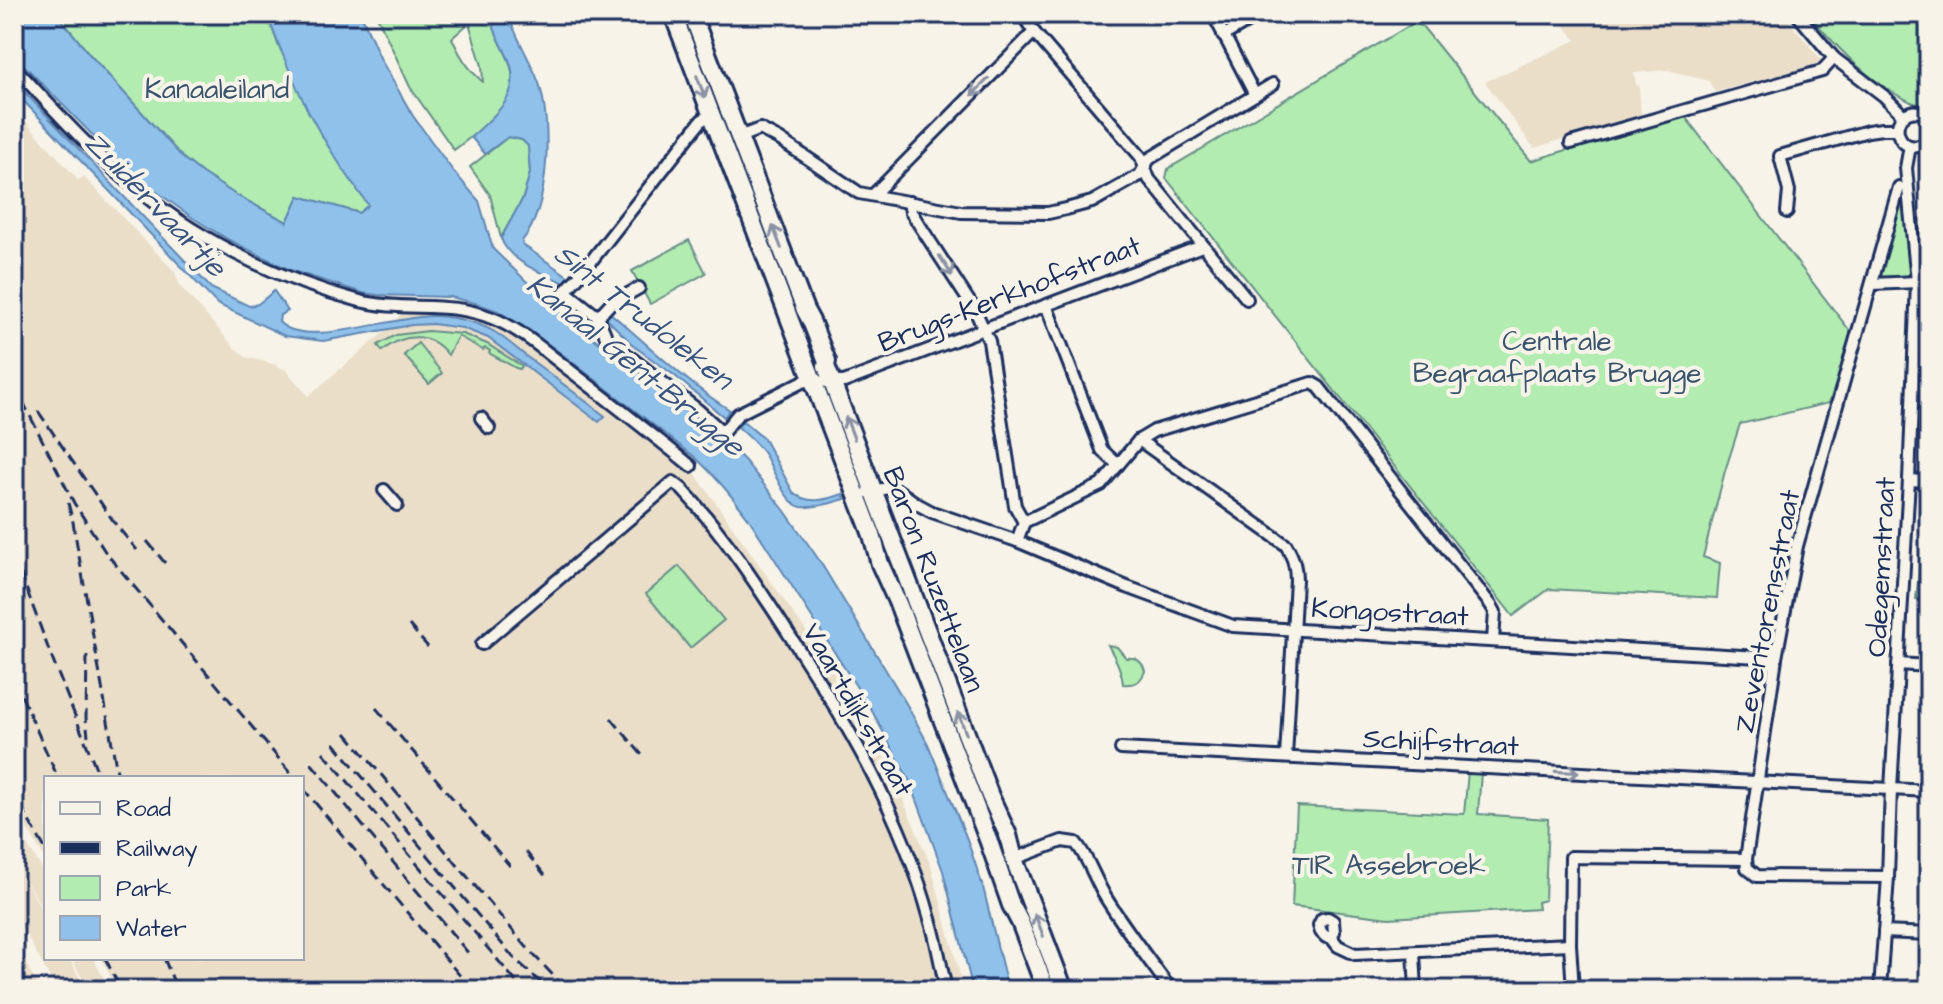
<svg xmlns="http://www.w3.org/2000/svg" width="1943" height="1004" font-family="'Architects Daughter',sans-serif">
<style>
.built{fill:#eadec9}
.green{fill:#b2ecb0;stroke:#668e87;stroke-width:2;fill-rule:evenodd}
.water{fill:#8fc1eb;stroke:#6187b3;stroke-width:2}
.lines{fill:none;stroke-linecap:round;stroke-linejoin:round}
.stream{stroke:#6187b3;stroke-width:3}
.street-casing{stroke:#1b2f5e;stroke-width:16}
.primary-casing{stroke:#1b2f5e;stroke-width:22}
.street{stroke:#f7f3e8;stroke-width:10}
.primary{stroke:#f7f3e8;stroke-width:16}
.rail{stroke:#1b2f5e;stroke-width:3;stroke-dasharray:12 6;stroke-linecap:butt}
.oneway{stroke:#8991a3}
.labels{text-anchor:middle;stroke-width:8;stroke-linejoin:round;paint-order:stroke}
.park-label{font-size:28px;fill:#39556e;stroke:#f7f3e8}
.street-label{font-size:28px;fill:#1b2f5e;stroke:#f7f3e8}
.water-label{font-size:30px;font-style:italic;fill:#385481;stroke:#f7f3e8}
</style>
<rect width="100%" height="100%" fill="#f7f3e8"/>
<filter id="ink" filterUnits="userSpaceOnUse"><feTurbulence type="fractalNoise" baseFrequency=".0125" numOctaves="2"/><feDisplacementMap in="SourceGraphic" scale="16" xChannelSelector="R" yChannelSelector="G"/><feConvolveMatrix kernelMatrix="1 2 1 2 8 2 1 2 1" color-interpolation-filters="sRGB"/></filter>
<g filter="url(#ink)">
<g class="built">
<polygon points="1555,14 1783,14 1822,61 1819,64 1715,92 1709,81 1668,70 1634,73 1636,85 1639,86 1641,115 1534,148 1485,82 1576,40"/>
<polygon points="14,108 78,180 84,177 175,272 180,286 235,348 246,357 273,364 286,370 308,396 388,329 404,311 457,312 498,326 692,469 831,667 888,764 931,866 964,990 118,990 101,958 302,958 302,778 46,778 46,860 14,807"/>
<polygon points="14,824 46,875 46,914 15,863 46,917 46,958 69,958 86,990 57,990 14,913"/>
<polygon points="14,935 28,967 40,990 15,990 14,988"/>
<polygon points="71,958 93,958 110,990 89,990"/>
</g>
<g class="green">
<polygon points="57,14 267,14 279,47 369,206 360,213 299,196 287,222 236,195 202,173 183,158 90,55"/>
<path d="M376,14H490C493,31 503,45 509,61C525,102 482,128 454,150L410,87ZM469,23L482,66L483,82C468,69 460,56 452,38Z"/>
<path d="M1808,14H1929V105C1923,104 1917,105 1911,102C1869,83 1838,48 1808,14Z"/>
<polygon points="1412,24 1422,26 1531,161 1683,114 1853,335 1829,403 1740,424 1725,471 1703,557 1720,563 1717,598 1549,589 1513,616 1166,178 1168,169"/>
<polygon points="508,137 522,140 528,146 530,173 523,198 501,238 490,195 470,167"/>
<polygon points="1903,194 1911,273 1904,278 1884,278 1880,275 1879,270"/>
<polygon points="689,240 706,273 650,304 632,271"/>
<path d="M428,331L463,334L487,344L522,366L520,369L516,368L489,353L490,351L485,348L483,350L458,336L448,355C430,331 404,333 382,351L378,345L396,335Z"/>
<polygon points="418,343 442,373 429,384 404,355"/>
<polygon points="1929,498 1929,598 1916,599 1927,504"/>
<polygon points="679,566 724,620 690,648 646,594"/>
<path d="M1108,645L1117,647L1126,658C1136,657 1142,660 1145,671C1141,682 1135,685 1123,684C1122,669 1114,657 1108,645Z"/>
<polygon points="1468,772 1481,772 1478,814 1548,819 1545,900 1537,902 1538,909 1389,918 1292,906 1297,806 1464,814"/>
</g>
<g class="water">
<path d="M14,14H57L90,55L183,158L202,173L236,195L287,222L299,196L359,213L368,205C347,175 325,144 308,111C293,80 279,47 267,14H361L381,60L413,116L453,171L479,201L493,249L552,306L718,434L745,461L785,511L819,560L907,705L928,744L967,839L983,887L1008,990H973L943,871L911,784L872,711L749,519C733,497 716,477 696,458L562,354L498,311L475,303L450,297L377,295L363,293L290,270L229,240L193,218L147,185L111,154L14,55Z"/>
<path d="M490,14H508C516,38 530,59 539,83C552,123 550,208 522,241L523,245L572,279L568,284C547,276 507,261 501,238L523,198L530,173L528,146L522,140L508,137L485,154L471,137C494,116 523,95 509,60C502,44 493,31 490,14Z"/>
<path d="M14,81L211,288L249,306L258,304L274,291L288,311L280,315L279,322C305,350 397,315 434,316C454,317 475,321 493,331C505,338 516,348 527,357C553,376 579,396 605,416L599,422L488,338L462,328L433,324L412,325L323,341L285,336L217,304L14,91Z"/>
<path d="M609,312C649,345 686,383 730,410L724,417L674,375L635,347L604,316Z"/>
<path d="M743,421L764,439L793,492C807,505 826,500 843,494L845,499C831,503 816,508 801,507C785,504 773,468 765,455C758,444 748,436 738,427Z"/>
</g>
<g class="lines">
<polyline class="stream" points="1443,990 1451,990"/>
<g class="street-casing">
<g id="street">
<polyline points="1022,14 1034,32 1141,157 1149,179 1247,299"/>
<polyline points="1213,14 1255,95"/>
<polyline points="1797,14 1834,58 1884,96 1904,116"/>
<polyline points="1223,36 1260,14"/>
<path d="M14,67C50,105 85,145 125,179C191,237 276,279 360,301C405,312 448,300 492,318C521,329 547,353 572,372C612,403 652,434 691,466"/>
<path d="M1929,119C1924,114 1919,110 1911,112C1884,119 1902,163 1929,140"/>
<polyline points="739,137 760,129 779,139 859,193 961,212 1048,213 1066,209 1092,202 1140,175 1149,159 1273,84"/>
<polyline points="1571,143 1822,71 1834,58"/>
<polyline points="873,195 1034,32"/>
<polyline points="909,202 911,212 976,312 989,341 1015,506 1024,522"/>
<polyline points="1787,212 1789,191 1780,156 1868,131 1882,129 1897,129"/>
<polyline points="1872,284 1917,282"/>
<polyline points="565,291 598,317 607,339 698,410 719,429 724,431 738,414 804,381 844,382 1202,246"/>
<polyline points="557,300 581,274 702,120 711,115"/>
<polyline points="1046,305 1102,450 1118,465"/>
<polyline points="598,317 610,304 639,288"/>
<polyline points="481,418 489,428"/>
<path d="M1139,440L1286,545C1293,557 1296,566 1296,580L1286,757"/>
<polyline points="1909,480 1929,481"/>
<polyline points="384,490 397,505"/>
<polyline points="868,492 893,487 919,505 932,512 1017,541 1127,587 1233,626 1776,658"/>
<polyline points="1017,541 1024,522 1101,485 1139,440 1154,431 1312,383 1319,387 1491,605 1495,612 1493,640"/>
<path d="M482,644L673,482L682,489C724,534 757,585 790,636C848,724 902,816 930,919C937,942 941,966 946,990"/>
<polyline points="1898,664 1929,666"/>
<polyline points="1121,749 1929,791"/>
<path d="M1014,859L1062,841L1076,843C1089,859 1095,880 1106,898C1126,930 1149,960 1171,990"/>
<polyline points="1746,859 1776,658 1797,546 1899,187"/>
<polyline points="1884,932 1929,934"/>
<polyline points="1331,937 1334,932 1333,921 1328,918 1322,919 1319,925 1321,932 1326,937 1331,937 1338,946 1355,954 1570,944"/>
<polyline points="1414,953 1416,990"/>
<polyline points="1573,990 1570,944 1571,857 1746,859 1747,868 1757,876 1888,877"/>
<polyline points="1880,990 1888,877 1891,789 1909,480 1917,282 1906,168 1910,146"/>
</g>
</g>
<g class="primary-casing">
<g id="primary">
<polyline points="673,14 872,535 880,564 899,606 989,842 1011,905 1020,922 1046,990"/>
<polyline points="692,14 805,310 811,321 827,361 826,366 832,382 990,796 1008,835 1014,859 1064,990"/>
</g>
</g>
<use href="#street" class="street"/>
<use href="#primary" class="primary"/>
<g class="rail">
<polyline points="14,367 22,377"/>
<polyline points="14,384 74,503 106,553 295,778"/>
<polyline points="38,411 116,525 137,550"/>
<polyline points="68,503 73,522 118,778"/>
<polyline points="147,541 165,563"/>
<polyline points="14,555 51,656 100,778"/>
<polyline points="409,625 428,647"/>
<polyline points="87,656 86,718 88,736"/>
<polyline points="14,679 58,778"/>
<polyline points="376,708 510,866"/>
<polyline points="611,718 642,755"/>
<polyline points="346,733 530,951 567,990"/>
<polyline points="334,743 513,957 549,990"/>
<polyline points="323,752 523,990"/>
<polyline points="311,763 469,954"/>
<polyline points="302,787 472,990"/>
<polyline points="14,789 26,816 46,850"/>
<polyline points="526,852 548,879"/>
<polyline points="105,958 121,990"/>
<polyline points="164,958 177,990"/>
</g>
</g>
<defs><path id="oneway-shaft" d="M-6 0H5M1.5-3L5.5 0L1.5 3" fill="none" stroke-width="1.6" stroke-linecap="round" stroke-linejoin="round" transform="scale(2)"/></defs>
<g class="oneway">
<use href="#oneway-shaft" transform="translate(701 87) rotate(69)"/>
<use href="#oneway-shaft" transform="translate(980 87) rotate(135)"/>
<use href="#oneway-shaft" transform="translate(777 237) rotate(-111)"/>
<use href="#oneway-shaft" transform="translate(946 266) rotate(57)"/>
<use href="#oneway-shaft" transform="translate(850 428) rotate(-111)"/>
<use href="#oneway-shaft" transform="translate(962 723) rotate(-111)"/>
<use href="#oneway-shaft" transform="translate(1567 772) rotate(3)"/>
<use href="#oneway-shaft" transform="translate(1039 925) rotate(-111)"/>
</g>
</g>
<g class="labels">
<g class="park-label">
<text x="217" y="98">Kanaaleiland</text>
<text x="1557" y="350">Centrale<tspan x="1557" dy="32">Begraafplaats Brugge</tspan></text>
<text x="1389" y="874">TIR Assebroek</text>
</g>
<g class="street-label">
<text transform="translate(1009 293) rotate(-21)" y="10">Brugs-Kerkhofstraat</text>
<text transform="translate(1880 567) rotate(-87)" y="10">Odegemstraat</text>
<text transform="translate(935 579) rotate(69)" y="10">Baron Ruzettelaan</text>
<text transform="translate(1390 611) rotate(3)" y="10">Kongostraat</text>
<text transform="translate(1766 611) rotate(-79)" y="10">Zeventorensstraat</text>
<text transform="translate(859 709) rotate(60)" y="10">Vaartdijkstraat</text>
<text transform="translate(1441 741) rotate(3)" y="10">Schijfstraat</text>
</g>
<g class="water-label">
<text transform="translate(156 204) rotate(46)" y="10">Zuidervaartje</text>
<text transform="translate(644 316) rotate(38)" y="10">Sint Trudoleken</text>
<text transform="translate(636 365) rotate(39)" y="10">Kanaal Gent-Brugge</text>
</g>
</g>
<rect width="1943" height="1004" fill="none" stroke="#f7f3e8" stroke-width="48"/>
<rect x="24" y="24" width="1895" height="956" fill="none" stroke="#1b2f5e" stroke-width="3" filter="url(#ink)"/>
<rect x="44" y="776" width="260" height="184" fill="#f7f3e8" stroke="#9fa5b1" stroke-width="2"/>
<rect x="60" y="802" width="40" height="12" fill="#f7f3e8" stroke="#9fa5b1" stroke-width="2"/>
<text x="116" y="816" font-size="24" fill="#1b2f5e">Road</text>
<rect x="60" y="842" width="40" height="12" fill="#1b2f5e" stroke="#9fa5b1" stroke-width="2"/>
<text x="116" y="856" font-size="24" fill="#1b2f5e">Railway</text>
<rect x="60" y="876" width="40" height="24" fill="#b2ecb0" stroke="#9fa5b1" stroke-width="2"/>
<text x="116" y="896" font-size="24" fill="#1b2f5e">Park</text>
<rect x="60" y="916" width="40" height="24" fill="#8fc1eb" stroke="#9fa5b1" stroke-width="2"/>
<text x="116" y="936" font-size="24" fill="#1b2f5e">Water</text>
</svg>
